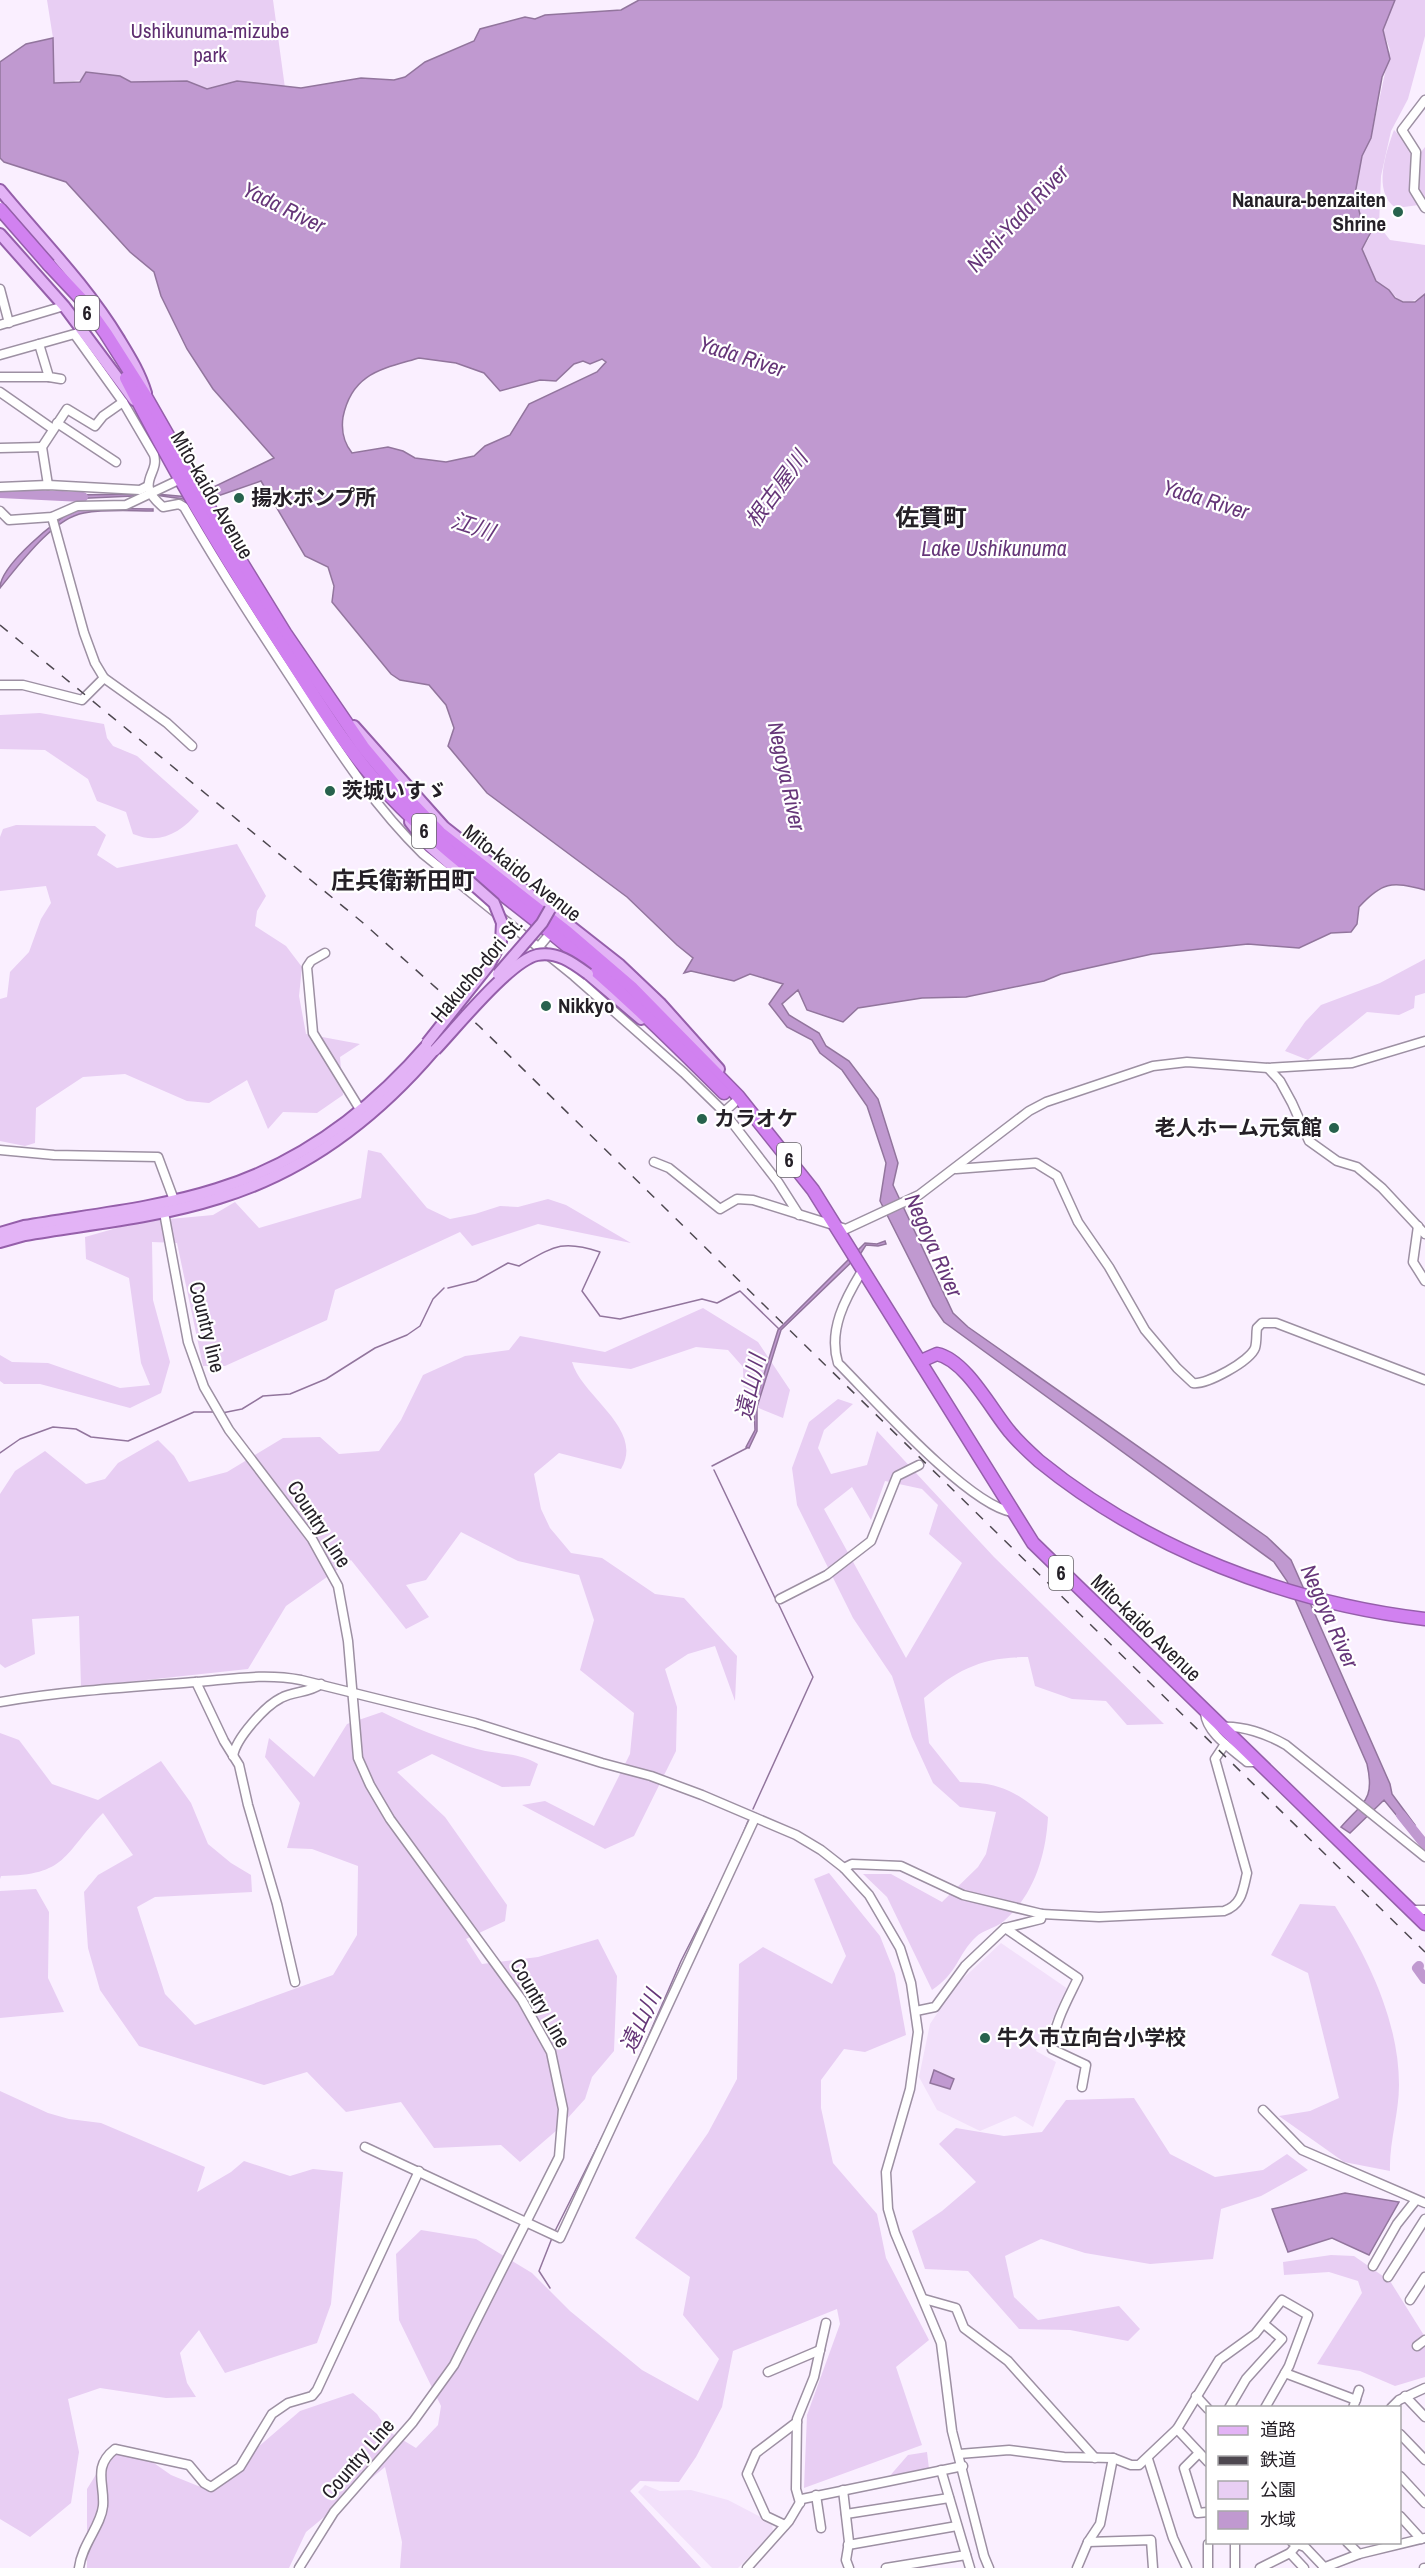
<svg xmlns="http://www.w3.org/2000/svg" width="1425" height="2568" font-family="'Archivo Narrow','Noto Sans JP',sans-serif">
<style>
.built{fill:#f2e0fa}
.green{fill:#e8cef3;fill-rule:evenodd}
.water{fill:#c099d0;stroke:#92759d;stroke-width:1.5;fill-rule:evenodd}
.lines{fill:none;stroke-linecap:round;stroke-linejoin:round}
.stream{stroke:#92759d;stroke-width:1.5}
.river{stroke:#c099d0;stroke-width:10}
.minor-casing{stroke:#9d90a3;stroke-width:11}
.major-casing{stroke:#955faa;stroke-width:14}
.highway-casing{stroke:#955faa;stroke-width:15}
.minor{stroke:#fff;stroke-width:8}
.major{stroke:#e3b3f6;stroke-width:10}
.highway{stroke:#d181f0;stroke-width:12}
.rail{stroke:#4e4850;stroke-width:1.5;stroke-dasharray:10 10;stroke-linecap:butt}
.major-bridge-casing{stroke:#955faa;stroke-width:14;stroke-linecap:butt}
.highway-bridge-casing{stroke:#955faa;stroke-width:15;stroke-linecap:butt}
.major-bridge{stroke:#e3b3f6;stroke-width:10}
.highway-bridge{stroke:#d181f0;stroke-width:12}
.poi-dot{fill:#27624d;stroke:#fff;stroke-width:2}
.labels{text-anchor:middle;stroke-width:4.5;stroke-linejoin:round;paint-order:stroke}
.shield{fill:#fff;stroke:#666368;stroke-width:1.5}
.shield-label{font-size:20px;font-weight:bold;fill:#252027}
.park-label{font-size:21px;fill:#5e2d70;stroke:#fff}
.poi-label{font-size:21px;font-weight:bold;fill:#252027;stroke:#fff;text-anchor:start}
.street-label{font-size:21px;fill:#252027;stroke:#fff}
.water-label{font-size:22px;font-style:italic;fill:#663679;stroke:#fff}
.quarter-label{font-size:24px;font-weight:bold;fill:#252027;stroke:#fff}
</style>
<rect width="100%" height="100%" fill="#faefff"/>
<g class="built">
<polygon points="1001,1943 1068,1989 1036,2051 1056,2062 1033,2127 1015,2116 980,2131 937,2110 919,2077 930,2024 956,1985"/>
<polygon points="645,2485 660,2491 691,2490 728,2500 772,2523 773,2533 738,2568 712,2568 638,2492"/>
</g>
<g class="green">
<polygon points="47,0 273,0 285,88 237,81 207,89 187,81 131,82 120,76 54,83 53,38"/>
<path d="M1395,0H1425V36L1408,99L1391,131L1381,176L1379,226L1390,240L1425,245V294C1411,305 1401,304 1390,291C1385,286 1379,284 1375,279C1368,271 1366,259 1362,249L1370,237L1363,227L1355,194L1362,156L1371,138L1390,50L1383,30Z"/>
<path d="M1394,130L1411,148L1409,184L1419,205L1396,208C1372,192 1386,152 1394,130Z"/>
<path d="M1425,147V204C1415,186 1410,164 1425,147Z"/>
<path d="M40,713L104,724L107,738L113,746L137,756L199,811C181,833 160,845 133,834L126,812L97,801L88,779L45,750L0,749V715Z"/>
<polygon points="16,825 95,826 106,835 97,855 117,868 237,844 266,896 257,911 255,926 286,946 302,967 299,996 306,1034 360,1044 340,1057 343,1095 317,1113 283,1112 268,1129 247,1080 209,1103 187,1101 125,1074 83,1077 36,1108 35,1143 25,1146 0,1141 0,999 7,997 10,972 29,952 41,919 51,903 46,886 0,891 0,837 3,829"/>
<polygon points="1425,959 1425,993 1415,996 1414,1008 1399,1015 1367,1012 1308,1060 1285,1051 1305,1022 1321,1005 1380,983"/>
<polygon points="368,1150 381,1153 427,1208 450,1219 475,1214 500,1206 518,1207 548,1199 566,1205 631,1243 538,1224 472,1246 460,1232 335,1290 327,1320 225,1366 203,1366 177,1243 152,1242 153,1300 170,1362 161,1393 130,1408 40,1384 4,1384 0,1381 0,1355 12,1362 48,1363 120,1388 150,1385 141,1363 129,1278 86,1259 85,1237 138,1222 213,1215 235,1202 259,1228 361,1198"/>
<path d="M703,1308L758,1342L790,1390L783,1418L744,1402L743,1367L728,1350L696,1347L631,1369L572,1362C582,1397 645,1429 621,1469L559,1453L534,1474L541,1509L550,1528L571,1553L602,1558L655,1594L684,1598L737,1656L735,1701L715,1646L688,1654L665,1669L677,1707L676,1751L634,1836L605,1849L522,1805L545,1801L594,1826L630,1754L634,1713L580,1670L594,1620L579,1575L518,1561L461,1532L426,1580L406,1585L429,1617L406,1629L351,1560L286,1606L248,1669L81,1687L79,1616L32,1619L35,1654L5,1668L0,1664V1494L15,1471L45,1451L86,1484L105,1479L118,1463L158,1440L174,1456L189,1482L227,1472L283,1438L320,1437L339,1454L379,1451L401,1420L423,1375L465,1356L509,1350L520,1336L605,1352Z"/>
<path d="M838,1399L853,1404L824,1430L818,1448L831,1474L867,1465L877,1431L994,1557L1164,1724L1127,1725L1106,1701L1072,1699L1035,1686L1028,1657C982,1657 958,1669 924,1698L929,1743L960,1782C1004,1783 1013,1791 1048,1817C1046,1855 1034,1895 1004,1921C996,1928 983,1930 976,1937C957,1955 958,1973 932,1990L887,1897L863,1874H891L942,1902L978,1867L986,1854L996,1812L960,1807L933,1783L912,1737L892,1676L853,1618L797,1505L792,1468L809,1422ZM885,1481L922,1489L938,1505L929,1534L962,1563L906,1658L824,1509L852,1487L871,1520Z"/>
<path d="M382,1712C412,1727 444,1740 477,1749C498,1755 519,1752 538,1764L530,1786L502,1787L432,1754L397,1772L445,1817L507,1905L505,1921L466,1939L482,1964L538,1957L598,1939L617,1976L614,2051L592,2077L585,2099L557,2130L520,2162L501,2145L434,2148L401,2102L346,2112L307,2072L264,2085L139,2046L100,1990L88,1948L84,1892L98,1875L133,1855L103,1813C62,1855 68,1875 1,1876L0,1879V1733L19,1740L52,1784L98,1800L161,1761L191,1803L208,1844L231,1863L251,1875L252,1892L155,1897L137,1907L165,1994L195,2025L333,1975L357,1935L358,1866L312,1849L287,1848L300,1803L265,1757L269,1738L314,1777L347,1724Z"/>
<polygon points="829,1873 880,1936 895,1974 906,2035 865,2052 844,2049 821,2080 821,2108 833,2163 877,2214 886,2258 929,2340 896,2367 922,2445 804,2488 807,2415 840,2324 837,2309 733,2351 722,2407 696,2457 679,2482 640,2481 630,2491 701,2568 400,2568 402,2542 385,2467 306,2532 289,2568 87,2568 87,2489 110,2452 141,2454 171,2475 208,2490 300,2411 353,2393 377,2414 388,2431 416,2448 438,2425 441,2406 399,2320 396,2254 421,2230 476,2239 532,2273 570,2311 642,2370 698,2401 719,2359 683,2315 690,2277 635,2238 708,2133 737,2079 739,1964 763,1947 832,1984 846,1956 814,1879"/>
<polygon points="36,1889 49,1912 48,1978 64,2012 0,2018 0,1891"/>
<path d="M1300,1904L1335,1906C1368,1958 1399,2021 1399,2085C1399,2114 1389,2142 1390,2171L1344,2162L1279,2116L1310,2111L1339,2098L1308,1973L1271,1955Z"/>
<polygon points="0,2091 48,2113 69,2119 101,2123 205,2167 197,2192 231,2172 244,2161 290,2176 313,2169 343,2172 331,2304 317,2343 225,2373 199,2330 180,2353 187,2383 196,2397 166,2398 100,2388 68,2399 79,2452 71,2503 30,2537 0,2519"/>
<polygon points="1134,2098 1170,2154 1215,2177 1263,2170 1287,2154 1308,2170 1261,2196 1221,2209 1213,2259 1150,2264 1085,2253 1041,2239 1005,2256 1014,2297 1038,2320 1119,2306 1140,2329 1128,2341 1070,2330 1019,2329 968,2271 925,2269 912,2231 942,2211 976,2182 939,2144 956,2128 1004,2136 1042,2132 1066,2100"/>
<polygon points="1331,2255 1354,2256 1390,2281 1425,2337 1425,2377 1395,2386 1360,2371 1317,2364 1362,2293 1358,2281 1329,2272 1284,2275 1283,2262"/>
<polygon points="927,2452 929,2469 888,2478 908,2455"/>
</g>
<g class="water">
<path d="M639,0H1395L1383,30L1390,59L1382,77L1371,138L1362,156L1355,194L1363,227L1372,230L1362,249L1376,281L1389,290L1395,298L1403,302H1415L1425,294V890C1391,881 1382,882 1359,907L1357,924L1351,932L1331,933L1299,948L1248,944L1152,954L1061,974L1044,981L966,997L922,998L858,1008L843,1022L807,1010L798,990L782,1004L789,1015L819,1033L826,1046L849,1061L878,1099L898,1163L893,1185L953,1313L968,1327L1267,1537L1291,1560L1390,1784L1392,1794L1415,1825L1406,1827L1384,1800L1350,1833L1341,1827C1364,1801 1375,1800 1367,1764L1287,1581L1274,1562L944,1322L933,1306L880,1201L886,1163L867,1106L842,1070L820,1053L812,1040L787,1027L769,1004L783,984L750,974L734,981L691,971L684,973L693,958L677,945L627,897L487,793L448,746L454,728L446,705L429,685L400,680L391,674L332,602L334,586L328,567L305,556L261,481L209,499L205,491L274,458L213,389L187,349L161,296L154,272L130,252L66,182L4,162L0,158V62L26,44L53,38L54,83L80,82L86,72L120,76L131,82L187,81L207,89L237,81L301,88L361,78L394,80L405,77L425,62L474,41L480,29L525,17L535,19L545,15L621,10ZM419,358L456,363L484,373L500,391L540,380L556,381L574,364L583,361L590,364L602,359L606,362L597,372L529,404L510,435L485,446L474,456L446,462L415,458L403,451L388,447L352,453C343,442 341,431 343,417C352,373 382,369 419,358Z"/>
<polygon points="156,494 189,497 190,500 155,495 69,499 69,495"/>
<path d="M77,508L153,509V511C131,511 107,509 84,513C53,518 19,565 0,588C0,565 57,519 77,508Z"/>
<polygon points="885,1241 886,1244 878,1246 866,1245 861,1253 781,1330 757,1407 757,1431 749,1448 746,1447 755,1430 754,1406 778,1330 865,1243 877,1244"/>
<polygon points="934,2070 954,2079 950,2089 930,2083"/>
<polygon points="1345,2193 1399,2202 1369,2255 1332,2238 1288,2252 1272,2209"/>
</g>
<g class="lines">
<g class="stream">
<path d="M448,1288L476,1281L508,1263L519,1266C553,1247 561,1239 600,1252L582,1291L600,1316L620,1319L702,1299L717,1303L740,1291L779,1329"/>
<polyline points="222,1413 242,1409 263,1396 290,1394 326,1379 375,1348 407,1335 420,1326 433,1299 444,1288"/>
<polyline points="0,1453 20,1439 53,1427 76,1429 91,1437 128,1441 194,1412 214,1412"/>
<polyline points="712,1466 747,1448"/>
<polyline points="714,1470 775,1598"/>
<polyline points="753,1809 813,1677 778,1603"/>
<polyline points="740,1841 748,1821"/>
<polyline points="635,2067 681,1961 723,1878"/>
<polyline points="555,2231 605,2131"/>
<polyline points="550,2288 539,2271 552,2238"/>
</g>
<g class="river">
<polyline points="0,493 83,497"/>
<polyline points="1401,1815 1425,1845"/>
<polyline points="1419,1966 1417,1968 1425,1979"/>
</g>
<g class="minor-casing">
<g id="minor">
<polyline points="1425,100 1402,130 1416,152 1414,190 1425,208"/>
<polyline points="0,289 9,323"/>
<polyline points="0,325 64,306"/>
<path d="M75,335L123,402L154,455C160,475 133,482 163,507L179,504L184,507C222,573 264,637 306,701C341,755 376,808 423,854L574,976L684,1073L724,1112L778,1182L799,1215"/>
<polyline points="39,344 49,377 61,379"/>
<polyline points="0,355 78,333"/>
<polyline points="0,377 49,377"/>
<polyline points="0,392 53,429"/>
<polyline points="57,423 116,462"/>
<polyline points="0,448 42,447"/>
<polyline points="48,485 42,447 67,409 95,426 103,416 123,402"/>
<polyline points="0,487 48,485 140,490 148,486"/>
<polyline points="0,511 9,520 52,517 77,506 126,505 185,477"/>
<polyline points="104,678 167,723 192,746"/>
<polyline points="0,685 23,685 82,700 104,678 95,663 84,633 52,517"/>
<polyline points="538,948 553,930"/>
<polyline points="325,953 311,961 307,967 313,1033 361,1111"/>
<polyline points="1268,1068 1280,1081 1292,1103 1309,1141 1337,1161 1357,1167 1382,1188 1425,1234"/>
<polyline points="724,1112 734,1103"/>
<polyline points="0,1150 54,1155 158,1157 174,1200"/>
<polyline points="654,1162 669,1168 720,1209 737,1199 753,1200 846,1229 919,1195 1029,1111 1046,1102 1153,1066 1187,1062 1268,1068 1352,1063 1425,1041"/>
<path d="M956,1169L1036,1163L1057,1176L1078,1222L1109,1267L1145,1330L1177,1368L1193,1383C1207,1385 1250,1361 1255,1348C1257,1342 1256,1334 1257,1328L1262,1323H1276L1425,1380"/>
<polyline points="163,1207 188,1342 204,1387 229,1430 312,1539 338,1586 348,1641 358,1758 370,1785 390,1819 522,2000 551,2052 563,2109 559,2157 454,2365 413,2422 334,2512 299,2568"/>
<polyline points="1418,1226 1413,1262 1425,1281"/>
<path d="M862,1271C845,1299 828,1330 838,1363C873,1398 968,1505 1012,1512"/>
<polyline points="780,1599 827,1575 871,1541 897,1476 919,1465"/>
<polyline points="196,1682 224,1741 239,1765 248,1805 277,1904 295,1982"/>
<path d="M0,1702C65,1691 130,1687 196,1682C232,1679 265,1673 301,1680L475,1723L602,1763L651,1776L702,1795L796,1835L821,1850L844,1868L869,1895L900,1948L911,1983L918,2032L910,2089L886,2172L888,2209L895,2233L941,2343L952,2431L984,2556L989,2568"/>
<path d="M1205,1713C1207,1734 1232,1749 1247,1762H1256"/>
<path d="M1220,1727C1242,1725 1267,1734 1286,1745L1425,1857"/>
<path d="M233,1756C236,1738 265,1706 281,1698C294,1691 309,1693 321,1684"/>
<polyline points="844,1868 852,1864 901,1866 963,1895 1042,1914"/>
<polyline points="1410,1910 1425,1910"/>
<path d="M1005,1928L1078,1978C1067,2001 1054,2023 1052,2049L1086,2065L1082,2087"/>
<path d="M916,2011L935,2007L965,1966L1005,1928L1041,1919L1042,1914L1099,1917L1224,1911C1242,1905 1243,1890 1247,1873L1215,1759L1225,1744"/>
<polyline points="1263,2110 1302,2150 1425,2203"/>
<polyline points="365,2147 560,2238 755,1818"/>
<polyline points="1373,2266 1397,2224 1416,2200"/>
<polyline points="1388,2277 1425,2219"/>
<polyline points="924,2299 956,2308 964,2328 1008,2361 1095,2458"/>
<polyline points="1410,2300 1425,2277"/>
<polyline points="1417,2346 1425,2340"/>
<polyline points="768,2372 820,2350"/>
<polyline points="1285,2373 1356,2400"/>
<polyline points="1196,2396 1208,2409"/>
<polyline points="1405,2396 1425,2417"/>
<polyline points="1229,2408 1246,2379 1282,2339 1264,2324"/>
<polyline points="1353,2408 1359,2390"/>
<polyline points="1391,2408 1399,2400 1425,2388"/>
<polyline points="1177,2429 1208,2462"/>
<polyline points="1400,2434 1425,2460"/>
<polyline points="1199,2453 1184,2468 1198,2513 1208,2512"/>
<polyline points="959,2454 1009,2450 1064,2457 1113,2458 1131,2465 1139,2465 1177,2429 1219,2360 1255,2334 1282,2300 1308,2315 1289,2366 1265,2408"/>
<polyline points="1148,2459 1173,2538 1187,2568"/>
<polyline points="941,2470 970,2568"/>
<polyline points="1400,2476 1425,2503"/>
<polyline points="843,2490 849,2542 846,2560 849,2568"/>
<polyline points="816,2495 821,2528"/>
<polyline points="800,2503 796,2489 797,2419 814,2377 826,2323"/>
<polyline points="846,2514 949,2498"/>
<polyline points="1400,2516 1421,2539"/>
<polyline points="785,2525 766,2516 747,2474 756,2453 797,2422"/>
<polyline points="1088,2542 1151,2540 1153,2568"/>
<polyline points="1292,2542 1305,2547 1325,2568"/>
<polyline points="1347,2542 1359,2554"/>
<polyline points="1208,2544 1208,2568"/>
<polyline points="848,2545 957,2526"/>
<polyline points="1290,2553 1304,2568"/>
<path d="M79,2568C82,2544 101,2526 103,2506C105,2484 92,2467 115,2449L189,2465L204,2483L211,2487L240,2467L272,2414L288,2403L312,2396L317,2390L419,2171"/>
<polyline points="747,2568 789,2521 802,2499 963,2466"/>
<polyline points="886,2568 966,2555"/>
<polyline points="1077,2568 1088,2542 1100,2524 1113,2458"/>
<polyline points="1235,2568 1235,2542"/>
<polyline points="1260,2568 1290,2553 1296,2546"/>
<polyline points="1323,2568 1359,2554 1425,2538"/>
<polyline points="1424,2568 1425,2568"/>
</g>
</g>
<g class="major-casing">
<g id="major">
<path d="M0,190C42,241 84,282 119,339C130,357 140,373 146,393"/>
<polyline points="0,234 64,306 134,400"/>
<polyline points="354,726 444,827 620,965 660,1003 719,1069"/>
<polyline points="410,822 427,844 460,873"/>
<polyline points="588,974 641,1019"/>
<path d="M0,1233L24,1226C88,1215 154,1209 217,1189C301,1163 371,1110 428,1044"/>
<path d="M0,1242L25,1235C89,1224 156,1218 219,1198C305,1172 376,1118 434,1050"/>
</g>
</g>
<g class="highway-casing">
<g id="highway">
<polyline points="49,265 81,299 106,334 146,397 226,537 285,633 363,747 398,789 440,833 568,933 631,987 738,1096 813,1190 1033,1543 1425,1924"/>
<path d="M126,378C175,475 231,568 291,660C320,705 350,755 388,794C437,846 494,887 550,932C611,981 668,1037 724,1093"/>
<path d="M921,1361L937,1354C966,1360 992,1411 1010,1432C1019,1443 1029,1452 1039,1461C1147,1549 1288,1603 1425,1619"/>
</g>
</g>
<use href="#minor" class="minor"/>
<use href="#major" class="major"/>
<use href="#highway" class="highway"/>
<polyline class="rail" points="0,625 362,922 479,1026 1425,1952"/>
<g class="major-bridge-casing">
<g id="major-bridge">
<polyline points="498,974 542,923 550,909"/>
<polyline points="427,1043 489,965 501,942 502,923 494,903 460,873"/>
<path d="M435,1050C456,1028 510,961 537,955C557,951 573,963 588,974"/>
</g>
</g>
<g class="highway-bridge-casing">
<polyline id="highway-bridge" points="0,209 49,265"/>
</g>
<use href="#major-bridge" class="major-bridge"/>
<use href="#highway-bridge" class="highway-bridge"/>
</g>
<g class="poi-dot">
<circle cx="1398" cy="212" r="6"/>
<circle cx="239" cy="498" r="6"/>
<circle cx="330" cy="791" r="6"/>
<circle cx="546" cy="1006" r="6"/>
<circle cx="702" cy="1119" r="6"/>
<circle cx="1334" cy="1128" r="6"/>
<circle cx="985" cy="2038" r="6"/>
</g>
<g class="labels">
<g class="shield">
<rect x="75" y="296" width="24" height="34" rx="4.5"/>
<rect x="412" y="814" width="24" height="34" rx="4.5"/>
<rect x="777" y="1143" width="24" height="34" rx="4.5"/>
<rect x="1049" y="1556" width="24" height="34" rx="4.5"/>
</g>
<g class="shield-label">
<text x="87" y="320">6</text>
<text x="424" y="838">6</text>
<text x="789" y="1167">6</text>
<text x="1061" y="1580">6</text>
</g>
<g class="park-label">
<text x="210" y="38">Ushikunuma-mizube<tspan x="210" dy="24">park</tspan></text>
</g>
<g class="poi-label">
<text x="1386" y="207" text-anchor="end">Nanaura-benzaiten<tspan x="1386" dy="24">Shrine</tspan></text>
<text x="251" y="505">揚水ポンプ所</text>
<text x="342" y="798">茨城いすゞ</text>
<text x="558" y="1013">Nikkyo</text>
<text x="714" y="1126">カラオケ</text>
<text x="1322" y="1135" text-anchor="end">老人ホーム元気館</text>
<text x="997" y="2045">牛久市立向台小学校</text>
</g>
<g class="street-label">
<text transform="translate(212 495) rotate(60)" y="7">Mito-kaido Avenue</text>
<text transform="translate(522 873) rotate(38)" y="7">Mito-kaido Avenue</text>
<text transform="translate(477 970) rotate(-50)" y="7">Hakucho-dori St.</text>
<text transform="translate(207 1327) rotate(76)" y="7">Country line</text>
<text transform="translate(319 1524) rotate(57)" y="7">Country Line</text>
<text transform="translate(1146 1628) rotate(44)" y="7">Mito-kaido Avenue</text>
<text transform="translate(540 2003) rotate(60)" y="7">Country Line</text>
<text transform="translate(358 2459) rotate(-49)" y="7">Country Line</text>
</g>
<g class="water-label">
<text transform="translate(284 207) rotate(26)" y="8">Yada River</text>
<text transform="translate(1017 218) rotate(-47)" y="8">Nishi-Yada River</text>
<text transform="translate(742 356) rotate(18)" y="8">Yada River</text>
<text transform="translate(776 489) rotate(-54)" y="8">根古屋川</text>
<text transform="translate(1206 499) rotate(17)" y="8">Yada River</text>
<text transform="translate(473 526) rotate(18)" y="8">江川</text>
<text x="994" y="556">Lake Ushikunuma</text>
<text transform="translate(787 776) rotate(78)" y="8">Negoya River</text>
<text transform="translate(934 1245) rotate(66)" y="8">Negoya River</text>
<text transform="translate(750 1387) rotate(-77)" y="8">遠山川</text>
<text transform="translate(1330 1616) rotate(66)" y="8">Negoya River</text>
<text transform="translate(640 2021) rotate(-65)" y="8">遠山川</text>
</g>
<g class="quarter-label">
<text x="931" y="526">佐貫町</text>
<text x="403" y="889">庄兵衛新田町</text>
</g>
</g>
<rect x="1206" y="2406" width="195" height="138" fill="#ffffff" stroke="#a8a6a9" stroke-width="1.5"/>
<rect x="1218" y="2426" width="30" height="9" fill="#e3b3f6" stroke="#a8a6a9" stroke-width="1.5"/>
<text x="1260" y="2436" font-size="18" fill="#252027">道路</text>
<rect x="1218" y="2456" width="30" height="9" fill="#4e4850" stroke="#a8a6a9" stroke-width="1.5"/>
<text x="1260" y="2466" font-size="18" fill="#252027">鉄道</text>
<rect x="1218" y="2481" width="30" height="18" fill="#e8cef3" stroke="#a8a6a9" stroke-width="1.5"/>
<text x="1260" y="2496" font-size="18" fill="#252027">公園</text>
<rect x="1218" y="2511" width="30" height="18" fill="#c099d0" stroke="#a8a6a9" stroke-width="1.5"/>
<text x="1260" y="2526" font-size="18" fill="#252027">水域</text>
</svg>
